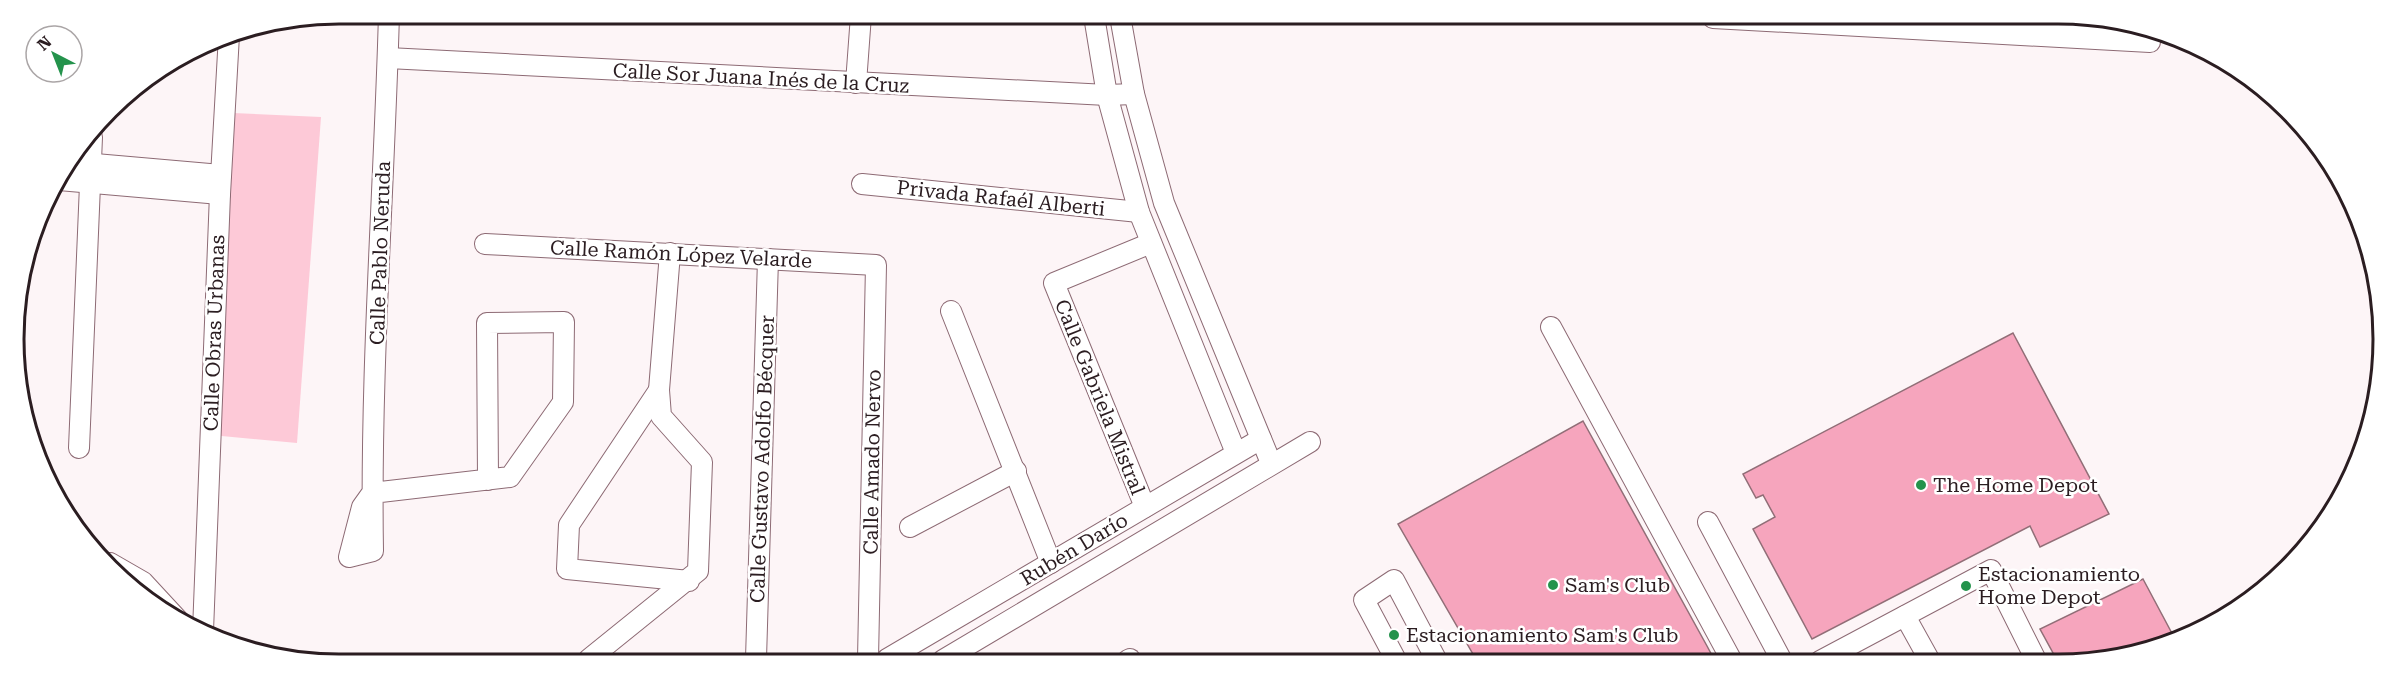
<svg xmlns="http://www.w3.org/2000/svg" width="2397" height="678" font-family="'Roboto Serif',serif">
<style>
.green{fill:#fdc9d7}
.building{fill:#f6a5bd;stroke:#916e77;stroke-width:1.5}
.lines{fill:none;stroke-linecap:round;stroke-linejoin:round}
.minor-casing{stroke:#8d6a74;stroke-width:22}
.minor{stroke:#fff;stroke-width:20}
.poi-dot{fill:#24934c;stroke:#fff;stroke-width:2}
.labels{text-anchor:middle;stroke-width:5;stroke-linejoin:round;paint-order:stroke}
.street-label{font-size:20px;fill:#2b1d21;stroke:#fff}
.poi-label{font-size:20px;fill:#2b1d21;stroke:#fff;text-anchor:start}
.rim{fill:none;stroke:#2b1d21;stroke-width:3}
</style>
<rect width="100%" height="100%" fill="#fdf5f7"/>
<polygon class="green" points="233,113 321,117 297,443 211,435"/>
<g class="building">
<polygon points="2013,333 2109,514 2040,547 2030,526 1812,639 1753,529 1775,517 1763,495 1756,498 1743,474"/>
<polygon points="1583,421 1707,646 1715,661 1477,661 1398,524"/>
<polygon points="2143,579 2175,639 2100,662 2058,662 2040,629"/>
</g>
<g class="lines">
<g class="minor-casing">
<g id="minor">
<path d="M389,14C384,193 370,372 373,551L349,557L362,507L372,493L510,477L563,402L564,322L487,323L488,480"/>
<polyline points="1094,16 1107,95 1139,212 1236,453"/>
<polyline points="1120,16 1134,94 1164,203 1271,463"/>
<polyline points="1713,18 2150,42"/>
<polyline points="2025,19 2138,27"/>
<polyline points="388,58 1107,95 1134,94"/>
<polyline points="856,83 861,15"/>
<polyline points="72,162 221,175"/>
<polyline points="59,180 220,194"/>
<polyline points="862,184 1139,212"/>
<polyline points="485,244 876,265 868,659"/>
<polyline points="951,311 1051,563"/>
<polyline points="1551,327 1732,661"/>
<polyline points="659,390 569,525 567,569 689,581"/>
<polyline points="79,448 92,137"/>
<polyline points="1145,507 1054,283 1151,243"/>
<polyline points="1708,522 1782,661"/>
<polyline points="910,527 1016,471"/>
<polyline points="110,563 143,582 180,622"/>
<polyline points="1905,616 1930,661"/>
<polyline points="203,631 220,194 229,35"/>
<polyline points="589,659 698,571 702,462 661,416 659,390 670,253"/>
<polyline points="756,659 768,259"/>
<polyline points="887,659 1261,439"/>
<polyline points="943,660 1310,442"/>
<polyline points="1128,660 1130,659"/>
<polyline points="1396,660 1364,600 1394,580 1437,661"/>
<polyline points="1820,661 1991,570 2037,662"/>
</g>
</g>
<use href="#minor" class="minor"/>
</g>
<g class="poi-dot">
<circle cx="1921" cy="485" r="6"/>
<circle cx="1553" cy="585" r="6"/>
<circle cx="1966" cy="586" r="6"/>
<circle cx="1394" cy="635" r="6"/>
</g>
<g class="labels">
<g class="street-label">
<text transform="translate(761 78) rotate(3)" y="7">Calle Sor Juana Inés de la Cruz</text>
<text transform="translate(1001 198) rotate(6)" y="7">Privada Rafaél Alberti</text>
<text transform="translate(380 253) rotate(-88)" y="7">Calle Pablo Neruda</text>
<text transform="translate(681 254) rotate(3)" y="7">Calle Ramón López Velarde</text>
<text transform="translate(214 333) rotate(-88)" y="7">Calle Obras Urbanas</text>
<text transform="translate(1100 397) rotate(68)" y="7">Calle Gabriela Mistral</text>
<text transform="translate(762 459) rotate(-88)" y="7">Calle Gustavo Adolfo Bécquer</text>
<text transform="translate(872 462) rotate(-89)" y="7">Calle Amado Nervo</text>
<text transform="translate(1074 549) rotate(-31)" y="7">Rubén Darío</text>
</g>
<g class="poi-label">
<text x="1933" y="492">The Home Depot</text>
<text x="1978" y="581">Estacionamiento<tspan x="1978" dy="23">Home Depot</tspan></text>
<text x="1565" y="592">Sam's Club</text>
<text x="1406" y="642">Estacionamiento Sam's Club</text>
</g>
</g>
<path d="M0 0H2397V678H0ZM339 24H2058A315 315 0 0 1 2373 339V339A315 315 0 0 1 2058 654H339A315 315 0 0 1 24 339V339A315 315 0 0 1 339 24Z" fill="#fff" fill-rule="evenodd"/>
<path class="rim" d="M339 24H2058A315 315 0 0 1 2373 339V339A315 315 0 0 1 2058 654H339A315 315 0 0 1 24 339V339A315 315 0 0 1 339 24Z"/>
<g transform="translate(54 54) rotate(318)"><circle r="28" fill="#ffffff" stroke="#aaa5a6" stroke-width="1.5"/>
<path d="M0-4.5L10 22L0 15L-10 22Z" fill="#24934c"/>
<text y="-9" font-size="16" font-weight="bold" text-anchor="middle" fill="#2b1d21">N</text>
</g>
</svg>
